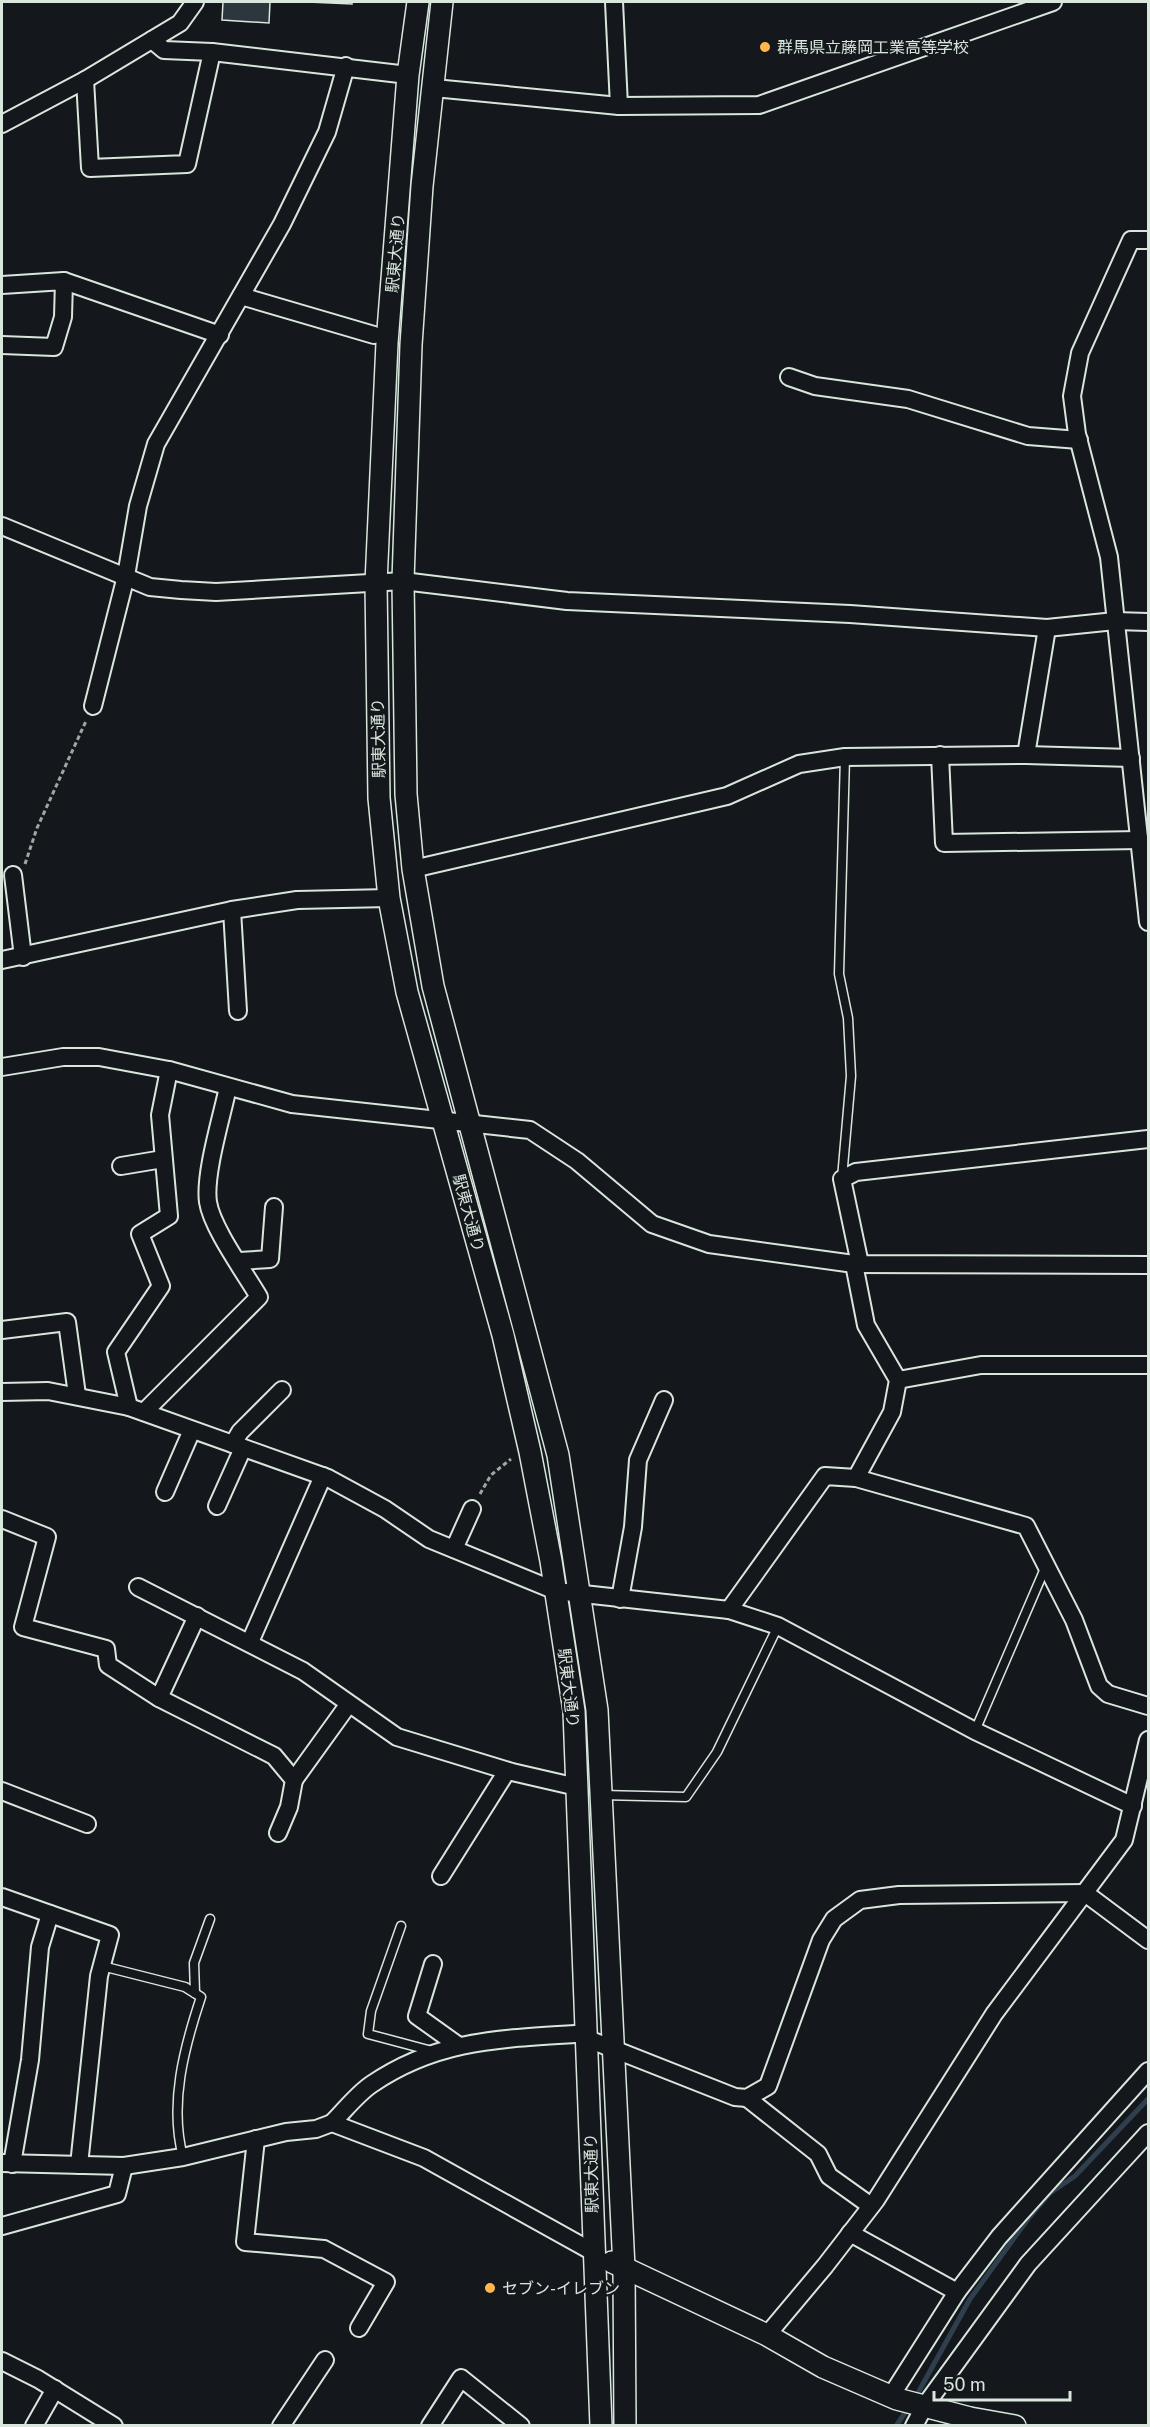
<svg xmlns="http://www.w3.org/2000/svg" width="1150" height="2427" font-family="'Public Sans','Noto Sans JP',sans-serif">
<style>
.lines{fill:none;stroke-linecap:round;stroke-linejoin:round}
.stream{stroke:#2f3f4d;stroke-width:5}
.building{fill:#2c363c;stroke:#d8e6dc;stroke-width:1.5}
.service-casing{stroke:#d8e6dc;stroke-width:11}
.minor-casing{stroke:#d8e6dc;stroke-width:20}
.tertiary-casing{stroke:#d8e6dc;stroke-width:24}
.path{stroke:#9da8a2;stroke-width:3;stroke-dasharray:4.5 3;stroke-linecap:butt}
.service{stroke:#14181c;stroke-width:8}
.minor{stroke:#14181c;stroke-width:16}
.tertiary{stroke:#14181c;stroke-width:21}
.poi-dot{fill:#ffb74d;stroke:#14181c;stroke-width:2}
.labels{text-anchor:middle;stroke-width:4.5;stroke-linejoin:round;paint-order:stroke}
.poi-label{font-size:16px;fill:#d8e6dc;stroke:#14181c;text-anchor:start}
.street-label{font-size:16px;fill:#d8e6dc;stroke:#14181c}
</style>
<rect width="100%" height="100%" fill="#14181c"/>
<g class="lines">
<g class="stream">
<polyline points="914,2400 970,2299 1028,2219 1050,2193 1075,2176 1148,2099"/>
<polyline points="896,2426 909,2407"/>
</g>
</g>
<g class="building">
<polygon points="223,2 270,2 269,23 222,20"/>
<polygon points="308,2 352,2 352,4"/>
</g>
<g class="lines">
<g class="service-casing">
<g id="service">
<polyline points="842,1178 851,1076 848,1018 839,974 845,757"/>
<polyline points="975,1731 1046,1566"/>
<polyline points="601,1795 686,1797 717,1752 778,1626"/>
<polyline points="401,1926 371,2011 368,2034 432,2051"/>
<path d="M102,1966L185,1987L201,1997C184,2048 169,2104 183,2157"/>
<polyline points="195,1993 194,1963 210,1919"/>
</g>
</g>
<g class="minor-casing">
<g id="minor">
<polyline points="614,2 619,106 759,105 1053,2"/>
<polyline points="152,40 164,50 212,52 408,75"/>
<polyline points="85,80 90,168 187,164 212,52"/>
<polyline points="434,88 619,106"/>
<polyline points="2,124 85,80 180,23 195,2"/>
<polyline points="1148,240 1131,240 1080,353 1072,396 1077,434 1109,557 1148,922"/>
<polyline points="64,281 220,335"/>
<polyline points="2,285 64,281 63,317 54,347 2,345"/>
<polyline points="241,296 374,335"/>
<polyline points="789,377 815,386 908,399 1028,436 1079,440"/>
<polyline points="2,526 150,587 181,590 216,592 403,581 567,601 850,614 1047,628 1115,621 1148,622"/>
<polyline points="93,706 126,576 138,506 156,444 282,224 327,132 346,66"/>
<polyline points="940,755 944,843 1140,840"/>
<polyline points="1026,755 1047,628"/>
<polyline points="413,869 727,796 799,764 845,757 1026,755 1131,758"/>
<polyline points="13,875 23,957"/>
<polyline points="232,910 238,1011"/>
<polyline points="2,960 232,910 297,900 389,898"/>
<polyline points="2,1067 63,1057 99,1057 169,1070 292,1104 530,1130 577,1161 652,1224 709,1244 854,1264 1148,1265"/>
<polyline points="121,1166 163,1159"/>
<polyline points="239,1261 270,1259 274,1207"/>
<polyline points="860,1264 842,1179 856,1172 1148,1139"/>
<polyline points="2,1330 67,1322 77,1395"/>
<polyline points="898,1380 981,1365 1148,1365"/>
<polyline points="2,1392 48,1391 129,1407 328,1478 385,1509 429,1539 556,1591 729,1610 778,1626 975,1731 1133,1806"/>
<polyline points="129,1407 116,1352 161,1286 140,1234 169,1216 160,1115 169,1070"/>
<path d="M144,1412L259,1297C245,1273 212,1228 208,1202C204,1174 222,1116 228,1087"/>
<polyline points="233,1444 240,1432 282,1390"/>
<polyline points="856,1478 1026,1526 1074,1620 1099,1686 1108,1694 1148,1706"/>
<polyline points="165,1492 192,1430"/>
<polyline points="217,1506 243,1448"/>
<polyline points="2,1519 47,1537 23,1627 106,1649 108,1665 159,1698 274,1756 294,1780 289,1807 278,1833"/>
<polyline points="454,1549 472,1509"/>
<polyline points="138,1587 303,1671 397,1737 512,1772 577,1787"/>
<polyline points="620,1599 633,1527 638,1460 664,1400"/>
<polyline points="729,1610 825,1476 856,1478 892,1412 898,1380 866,1325 854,1264"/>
<polyline points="250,1642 323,1476"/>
<polyline points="159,1698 197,1616"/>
<polyline points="294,1780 348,1705"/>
<polyline points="2,1791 87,1824"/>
<polyline points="441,1876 507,1771"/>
<polyline points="2,1897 110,1935 99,1976 79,2165"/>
<polyline points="433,1964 417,2016 459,2046"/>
<polyline points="588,2039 735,2097 747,2098 768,2086 821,1940 834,1919 860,1900 899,1895 1085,1893 1148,1940"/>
<polyline points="747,2098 818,2154 829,2176 871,2206"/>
<path d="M332,2123C345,2110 357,2094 372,2084C441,2037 508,2039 588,2033"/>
<polyline points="256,2139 245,2242 324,2249 386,2282 359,2328"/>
<polyline points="2,2163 124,2166 183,2157 286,2132 316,2129 332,2123 424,2158 593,2252"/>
<polyline points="12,2164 30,2060 40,1947 50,1914"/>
<polyline points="2,2226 117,2194 124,2166"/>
<polyline points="850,2233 957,2292"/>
<polyline points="767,2335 825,2266 876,2200 994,2014 1124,1840 1148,1740"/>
<polyline points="2,2361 38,2379 114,2426"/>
<polyline points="891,2396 957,2292 999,2237 1148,2071"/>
<polyline points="34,2426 55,2389"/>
<polyline points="281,2426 325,2360"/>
<polyline points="430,2426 461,2378 521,2426"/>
<polyline points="914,2426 924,2407 1028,2264 1148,2133"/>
</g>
</g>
<g class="tertiary-casing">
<g id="tertiary">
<polyline points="418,2 408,75 387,343 376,583 379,798 389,898 407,992 503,1335 530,1452 551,1561 574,1711 601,2426"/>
<polyline points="442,2 422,186 411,345 403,581 406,794 413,869 433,986 558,1455 597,1710 624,2268 625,2426"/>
<polyline points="612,2262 767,2335 823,2367 897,2399 970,2418 1015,2426"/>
</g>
</g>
<g class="path">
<polyline points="25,864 37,828 86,721"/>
<polyline points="480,1494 491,1475 511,1459"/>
</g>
<use href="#service" class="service"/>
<use href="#minor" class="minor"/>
<use href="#tertiary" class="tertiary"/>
</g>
<g class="poi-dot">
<circle cx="765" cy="47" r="6"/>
<circle cx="490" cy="2288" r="6"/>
</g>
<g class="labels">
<g class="poi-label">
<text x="777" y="53">群馬県立藤岡工業高等学校</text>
<text x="502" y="2294">セブン-イレブン</text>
</g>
<g class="street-label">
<text transform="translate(395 253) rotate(-85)" y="6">駅東大通り</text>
<text transform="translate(378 738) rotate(-91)" y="6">駅東大通り</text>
<text transform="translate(469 1213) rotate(75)" y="6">駅東大通り</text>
<text transform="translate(569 1688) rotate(83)" y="6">駅東大通り</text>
<text transform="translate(591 2173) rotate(-91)" y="6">駅東大通り</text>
</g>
</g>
<rect width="1150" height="2427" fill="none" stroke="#d8e6dc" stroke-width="6"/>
<path d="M934 2391v9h136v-9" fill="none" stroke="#d8e6dc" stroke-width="3"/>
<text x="943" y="2391" font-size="18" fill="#d8e6dc" stroke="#14181c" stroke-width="4.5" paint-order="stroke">50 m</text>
</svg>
